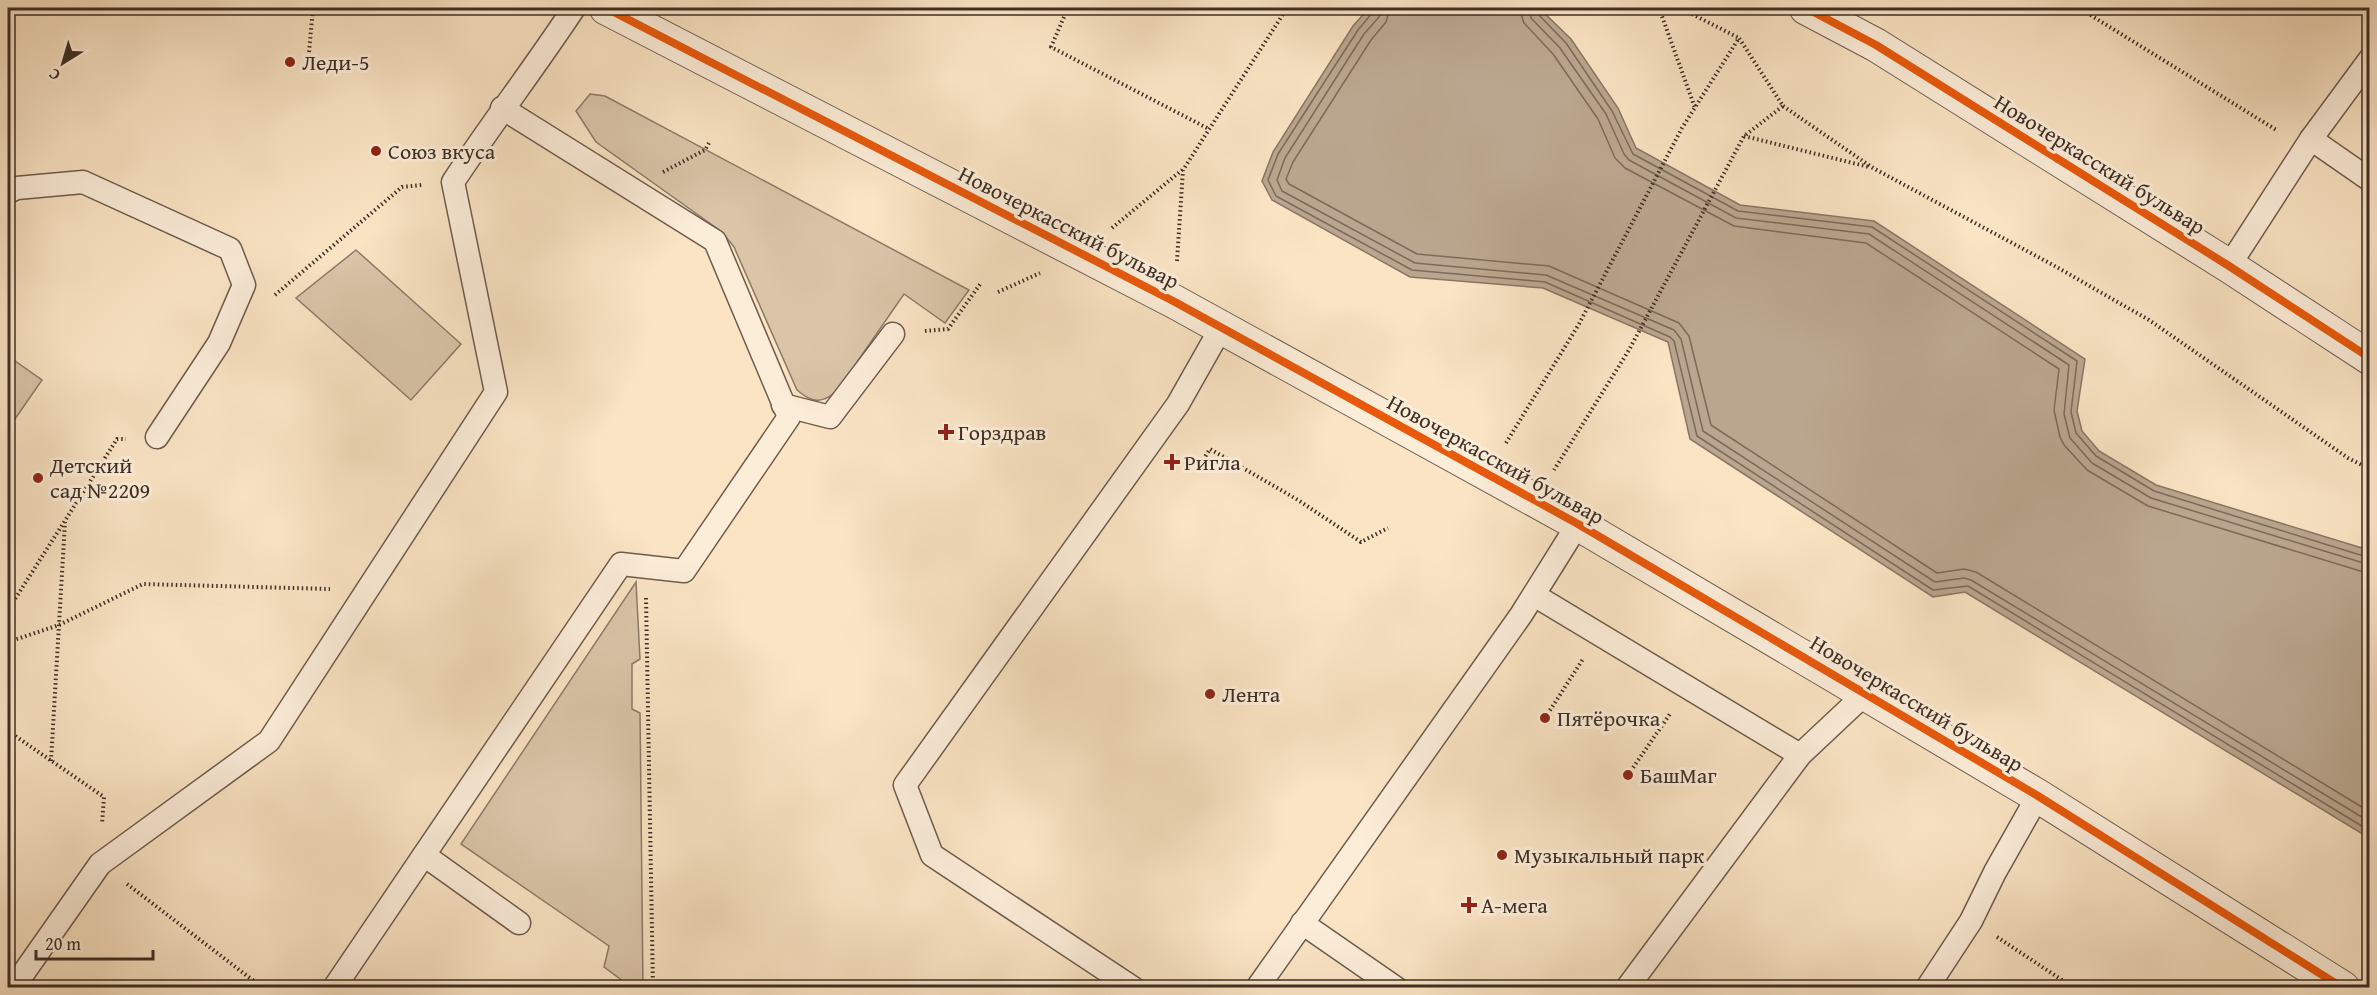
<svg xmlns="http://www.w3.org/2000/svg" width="2377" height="995" font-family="'Gentium Book Plus',serif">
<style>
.green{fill:#dac5a9;stroke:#8c7a68;stroke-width:1.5}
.water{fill:#baa68e;stroke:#887664;stroke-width:1.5}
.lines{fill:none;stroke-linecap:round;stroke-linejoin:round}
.shore{stroke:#7c6a5a;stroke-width:1.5}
.service-casing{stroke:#6d5c4e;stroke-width:25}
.tertiary-casing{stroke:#6d5c4e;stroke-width:35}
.path{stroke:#3e2f26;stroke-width:4;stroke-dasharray:1.5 3;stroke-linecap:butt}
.service{stroke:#fcedd9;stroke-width:22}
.tertiary{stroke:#fcedd9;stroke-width:33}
.cycleway-casing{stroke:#fcedd9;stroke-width:11}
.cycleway{stroke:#e8590c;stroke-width:8}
.poi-dot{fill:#8f2418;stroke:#fcedd9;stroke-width:2}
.labels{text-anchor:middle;stroke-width:6;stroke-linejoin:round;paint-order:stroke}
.poi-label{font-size:22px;fill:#3e2f26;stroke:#fcedd9;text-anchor:start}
.street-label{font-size:22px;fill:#3e2f26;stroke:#fcedd9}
</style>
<rect width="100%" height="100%" fill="#fae4c4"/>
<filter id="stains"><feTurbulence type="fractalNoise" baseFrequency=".00333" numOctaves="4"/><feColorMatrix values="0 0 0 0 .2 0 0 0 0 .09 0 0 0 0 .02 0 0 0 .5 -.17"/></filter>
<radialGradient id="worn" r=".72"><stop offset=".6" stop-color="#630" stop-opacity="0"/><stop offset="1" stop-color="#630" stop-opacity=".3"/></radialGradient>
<g class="green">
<path d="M590,94L605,96L969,290L945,323L904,294L837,391C822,404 812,403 797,390L734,247L722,232L596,142L576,111Z"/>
<polygon points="356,250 461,344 411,400 296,298"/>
<polygon points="8,356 42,380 8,429"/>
<polygon points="636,582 640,659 632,664 632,709 640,713 643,988 631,987 604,967 609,946 461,844"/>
</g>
<polygon class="water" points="1369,8 1539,8 1571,39 1618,108 1636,148 1740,205 1874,221 2085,359 2077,411 2082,431 2099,451 2156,485 2362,548 2369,553 2369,838 1965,592 1933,597 1690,439 1668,342 1543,288 1410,277 1272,200 1262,181 1273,152 1353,26"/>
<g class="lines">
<g class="shore">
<polyline points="1373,8 1372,13 1358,30 1278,154 1268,180 1276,196 1412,270 1545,282 1670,337 1674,341 1697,436 1933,590 1968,586 2370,831"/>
<polyline points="1381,8 1379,17 1364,34 1285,158 1277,180 1282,191 1415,263 1546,275 1674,330 1681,339 1703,431 1935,582 1964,578 1971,580 2370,822"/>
<polyline points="1390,8 1386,22 1371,40 1293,162 1286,179 1289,184 1417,254 1549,266 1679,323 1689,336 1711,425 1937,573 1964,569 1976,572 2370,812"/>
<polyline points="1519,8 1524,23 1553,54 1598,119 1615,158 1625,168 1734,226 1866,243 2059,369 2054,410 2060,437 2064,445 2087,470 2148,506 2370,574"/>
<polyline points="1529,8 1531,18 1560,48 1606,114 1624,154 1629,160 1736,218 1869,234 2069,365 2064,414 2070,438 2092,463 2151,498 2370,565"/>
<polyline points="1536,8 1538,14 1566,43 1612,111 1633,154 1738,211 1872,227 2077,361 2071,412 2076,433 2096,456 2154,491 2370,558"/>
</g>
<g class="service-casing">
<g id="service">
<polyline points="2311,139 2370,180"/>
<polyline points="8,192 17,188 83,182 230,249 244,285 219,343 157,437"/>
<polyline points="2229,266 2311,139 2370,59"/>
<polyline points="783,405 830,417 893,334"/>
<polyline points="1534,595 1800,755"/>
<polyline points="424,855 519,923"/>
<polyline points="1302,923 1396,988"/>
<path d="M13,988L100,864L269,741L496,392L453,182C492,123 535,67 574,8"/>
<polyline points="334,988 621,564 684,571 789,417 715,241 502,108"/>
<polyline points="1133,988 932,855 905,785 1178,404 1221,328"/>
<polyline points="1257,988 1521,615 1578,524"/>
<polyline points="1627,988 1800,755 1866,693"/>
<polyline points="1927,988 1971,921 1995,872 2038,796"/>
</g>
</g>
<g class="tertiary-casing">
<g id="tertiary">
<polyline points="606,8 1175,302 1578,524 2038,796 2343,988"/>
<polyline points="1806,8 1876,45 2229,266 2370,358"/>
</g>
</g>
<g class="path">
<polyline points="1659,8 1695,108"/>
<polyline points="1680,8 1739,38"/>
<polyline points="2079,8 2278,131"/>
<polyline points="1064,17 1051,47 1209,129"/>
<polyline points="309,52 313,8"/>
<polyline points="1783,106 1873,168 2053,265 2149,320 2348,458 2370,469"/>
<polyline points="1744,136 1869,167"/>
<polyline points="663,172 705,150 710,141"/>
<polyline points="1112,228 1182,170"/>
<polyline points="1177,261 1183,170 1287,8"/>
<polyline points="998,292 1040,273"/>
<polyline points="275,295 402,187 422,185"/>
<polyline points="925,331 948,329 981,283"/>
<polyline points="1506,443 1579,324 1682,128 1739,38 1783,106 1744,136 1629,350 1554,470"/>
<polyline points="1203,460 1210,449 1298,500 1361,542 1388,528"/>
<polyline points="646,598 653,988"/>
<polyline points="8,610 117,439 126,439"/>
<polyline points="8,642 59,625 143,584 330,589"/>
<polyline points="1545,718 1583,659"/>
<polyline points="8,731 104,797 102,824"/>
<polyline points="51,761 65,522"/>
<polyline points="1628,775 1670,714"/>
<polyline points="127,884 263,988"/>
<polyline points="1997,937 2074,988"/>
</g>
<use href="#service" class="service"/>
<use href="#tertiary" class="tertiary"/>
<g class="cycleway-casing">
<g id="cycleway">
<polyline points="606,8 1175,302 1578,524 2038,796 2343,988"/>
<polyline points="1806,8 1876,45 2229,266 2370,358"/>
</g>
</g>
<use href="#cycleway" class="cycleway"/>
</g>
<g class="poi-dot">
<circle cx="290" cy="62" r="6"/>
<circle cx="376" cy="151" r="6"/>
<path d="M943 423h6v6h6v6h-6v6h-6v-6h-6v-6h6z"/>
<path d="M1169 453h6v6h6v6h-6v6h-6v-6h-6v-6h6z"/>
<circle cx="38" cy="478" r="6"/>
<circle cx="1210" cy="694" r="6"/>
<circle cx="1545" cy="718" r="6"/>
<circle cx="1628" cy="775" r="6"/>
<circle cx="1502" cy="855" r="6"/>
<path d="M1466 896h6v6h6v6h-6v6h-6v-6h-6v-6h6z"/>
</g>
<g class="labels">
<g class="poi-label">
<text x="302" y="70">Леди-5</text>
<text x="388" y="159">Союз вкуса</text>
<text x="958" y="440">Горздрав</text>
<text x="1184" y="470">Ригла</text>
<text x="50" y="473">Детский<tspan x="50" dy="25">сад №2209</tspan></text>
<text x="1222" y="702">Лента</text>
<text x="1557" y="726">Пятёрочка</text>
<text x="1640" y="783">БашМаг</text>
<text x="1514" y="863">Музыкальный парк</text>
<text x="1481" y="913">А-мега</text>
</g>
<g class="street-label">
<text transform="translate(2100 164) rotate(32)" y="8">Новочеркасский бульвар</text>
<text transform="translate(1069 227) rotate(27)" y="8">Новочеркасский бульвар</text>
<text transform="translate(1496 459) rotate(29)" y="8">Новочеркасский бульвар</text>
<text transform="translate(1917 703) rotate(31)" y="8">Новочеркасский бульвар</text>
</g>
</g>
<rect width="2377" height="995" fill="none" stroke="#fae4c4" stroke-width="30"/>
<rect x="9" y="9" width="2359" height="977" fill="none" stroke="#3e2f26" stroke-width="3"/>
<rect x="15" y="15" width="2347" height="965" fill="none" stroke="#3e2f26" stroke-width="1.5"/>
<g transform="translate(63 63) rotate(217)" stroke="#fcedd9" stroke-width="4.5" paint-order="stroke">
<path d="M0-4.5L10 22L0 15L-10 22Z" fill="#3e2f26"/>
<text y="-9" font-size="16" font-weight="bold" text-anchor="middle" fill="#3e2f26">С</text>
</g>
<path d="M36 950v9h117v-9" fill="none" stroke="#3e2f26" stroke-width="3"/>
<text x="45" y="950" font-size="18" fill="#3e2f26" stroke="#fcedd9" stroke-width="4.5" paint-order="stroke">20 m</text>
<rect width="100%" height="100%" filter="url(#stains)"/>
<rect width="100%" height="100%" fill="url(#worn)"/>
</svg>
